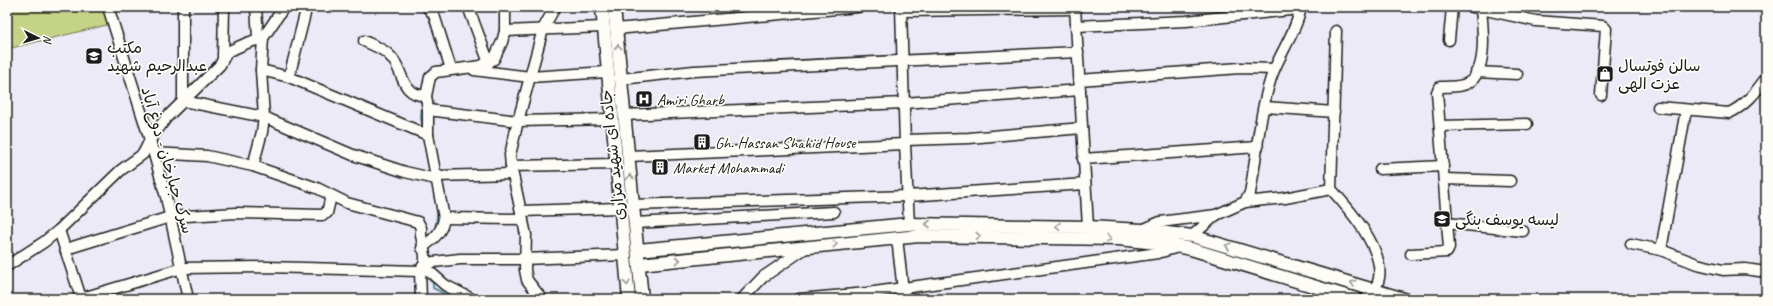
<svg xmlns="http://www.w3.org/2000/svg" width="1773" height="306" font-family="Caveat,'Playpen Sans Arabic',sans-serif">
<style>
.green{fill:#c5d387;stroke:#707852}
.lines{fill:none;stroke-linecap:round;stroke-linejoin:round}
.stream{stroke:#609196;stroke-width:2}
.minor-casing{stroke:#1c1c1c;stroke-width:13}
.major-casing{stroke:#1c1c1c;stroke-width:15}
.minor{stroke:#fdfcf7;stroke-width:10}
.major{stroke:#fdfcf7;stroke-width:12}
.oneway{stroke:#989794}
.labels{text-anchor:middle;stroke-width:3.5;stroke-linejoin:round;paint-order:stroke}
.poi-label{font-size:16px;fill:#1c1c1c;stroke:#fdfcf7;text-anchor:start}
.street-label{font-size:16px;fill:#1c1c1c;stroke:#fdfcf7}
</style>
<rect width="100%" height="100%" fill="#eceaf6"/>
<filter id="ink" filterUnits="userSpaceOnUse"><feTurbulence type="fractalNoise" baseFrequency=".025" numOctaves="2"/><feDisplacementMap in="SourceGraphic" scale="8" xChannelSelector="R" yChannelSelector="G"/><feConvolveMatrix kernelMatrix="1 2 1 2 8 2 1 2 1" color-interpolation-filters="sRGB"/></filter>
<g filter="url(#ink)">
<polygon class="green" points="7,7 106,7 111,24 7,49"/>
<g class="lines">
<g class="stream">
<polyline points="422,103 421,118 423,129"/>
<polyline points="435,229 438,210"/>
<polyline points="426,275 433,283 433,288 447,295 458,297"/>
</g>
<g class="minor-casing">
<g id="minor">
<polyline points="108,7 150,140 166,197 188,299"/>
<polyline points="183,7 183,101 264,117 353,155 405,172 436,179"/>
<polyline points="256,7 258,38"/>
<polyline points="427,7 434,15 451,69"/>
<polyline points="901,7 905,144 909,224"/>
<polyline points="1075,7 1088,227"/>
<polyline points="1472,7 1536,21 1603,26 1606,29 1601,95"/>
<polyline points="469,9 489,63"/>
<polyline points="901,11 1075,9"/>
<polyline points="1076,26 1186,21 1300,9"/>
<polyline points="616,29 858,7"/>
<polyline points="505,31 603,27"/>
<path d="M1336,31L1331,189C1349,209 1384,248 1379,278C1378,286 1372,293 1366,299"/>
<polyline points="1449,40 1452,7"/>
<path d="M364,41C372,45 385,49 391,57C405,72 399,94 426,96"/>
<polyline points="223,57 224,7"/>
<polyline points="261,70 289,77 428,135"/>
<polyline points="474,70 530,77 607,72"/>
<polyline points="1476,72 1517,74"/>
<polyline points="289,77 305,14"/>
<polyline points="621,79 694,71 1078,52"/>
<polyline points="1079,80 1240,68 1274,69"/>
<polyline points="1264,107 1334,112"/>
<path d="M1658,107L1729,113C1745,106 1756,92 1766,78"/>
<polyline points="428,110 518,121 612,119"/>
<polyline points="624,115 904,103 1080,90"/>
<polyline points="1440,126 1527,124"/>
<polyline points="905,140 969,138 1082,128"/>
<polyline points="154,153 207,156 253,166 317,188 347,203 418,222 421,228 421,235 425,255 425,263 420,271 421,299"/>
<polyline points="628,156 905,144"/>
<polyline points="1083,159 1258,147"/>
<polyline points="253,166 262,132 264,117 261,70 263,38 284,7"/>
<polyline points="511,166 616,164"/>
<polyline points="1380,169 1443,166"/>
<polyline points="436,176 512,174"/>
<polyline points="1444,179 1510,181"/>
<path d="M1245,202L1250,193C1257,155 1259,115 1271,78C1279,54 1296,33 1301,7"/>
<polyline points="633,205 908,196 1085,184"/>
<polyline points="521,211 620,208"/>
<polyline points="444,218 523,219"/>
<polyline points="635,223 834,212"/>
<polyline points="1447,223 1523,231"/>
<polyline points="59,230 81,298"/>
<polyline points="1142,230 1160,222 1216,215 1245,202 1285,198 1331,189"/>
<polyline points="1192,236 1216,215"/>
<polyline points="897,238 904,299"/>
<polyline points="1631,244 1661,250 1697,264 1723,270 1745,269 1766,272"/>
<path d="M422,248C433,239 442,233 444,218L428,135V110L426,96L430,77L436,72L481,66L494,59L502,42L505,31V7"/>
<polyline points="66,249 170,217 236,213 322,215 327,213 331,196"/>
<polyline points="1661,250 1686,110"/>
<path d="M1411,254L1447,252L1449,248L1437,92L1440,87C1449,86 1460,88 1468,83C1488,71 1483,29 1481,9"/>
<polyline points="425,263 460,259 524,259 624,255"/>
<polyline points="7,266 44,242 59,230 121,170 143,154 150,140 167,117 220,65 227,52 247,43 263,38"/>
<polyline points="423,266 445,285 472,299"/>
<polyline points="79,299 182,268 266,267 420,271"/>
<polyline points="542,299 527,280 525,270 526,235 511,166 510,155 518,121 543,29 555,7"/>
<polyline points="742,299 763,277 807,247"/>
<polyline points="799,299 867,293 1158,253 1178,247"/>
</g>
</g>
<g class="major-casing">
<g id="major">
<polyline points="602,7 629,299"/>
<polyline points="614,7 642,299"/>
<polyline points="638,250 909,224 1088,227 1142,230 1192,236 1404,299"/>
<polyline points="639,264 919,236 1119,239 1166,244 1191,249 1356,299"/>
</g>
</g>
<use href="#minor" class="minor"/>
<use href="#major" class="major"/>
</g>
<defs><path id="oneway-chevron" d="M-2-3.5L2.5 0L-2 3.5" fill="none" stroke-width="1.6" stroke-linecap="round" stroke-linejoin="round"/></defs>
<g class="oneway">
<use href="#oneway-chevron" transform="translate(618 47) rotate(-95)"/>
<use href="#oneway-chevron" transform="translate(630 177) rotate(-96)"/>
<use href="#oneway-chevron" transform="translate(928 224) rotate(-180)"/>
<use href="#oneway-chevron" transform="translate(1058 226) rotate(-179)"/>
<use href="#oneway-chevron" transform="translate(978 236) rotate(1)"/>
<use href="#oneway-chevron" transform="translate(1108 239) rotate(1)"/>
<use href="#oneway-chevron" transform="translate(835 244) rotate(-5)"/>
<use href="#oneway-chevron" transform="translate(1228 246) rotate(-165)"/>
<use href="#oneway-chevron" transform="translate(678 260) rotate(-6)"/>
<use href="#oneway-chevron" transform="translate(627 283) rotate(84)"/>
<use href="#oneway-chevron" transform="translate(1353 283) rotate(-164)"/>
</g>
</g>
<defs>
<g id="school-square" transform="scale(0.9)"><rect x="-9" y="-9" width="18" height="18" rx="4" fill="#1c1c1c" stroke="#fdfcf7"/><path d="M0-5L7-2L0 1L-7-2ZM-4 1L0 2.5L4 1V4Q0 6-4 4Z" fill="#fff"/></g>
<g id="shop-square" transform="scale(0.9)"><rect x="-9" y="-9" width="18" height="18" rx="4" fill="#1c1c1c" stroke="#fdfcf7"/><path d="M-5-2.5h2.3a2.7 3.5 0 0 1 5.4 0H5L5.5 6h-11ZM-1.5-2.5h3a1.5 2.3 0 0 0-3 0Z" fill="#fff"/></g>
<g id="hospital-square" transform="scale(0.9)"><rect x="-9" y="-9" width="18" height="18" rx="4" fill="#1c1c1c" stroke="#fdfcf7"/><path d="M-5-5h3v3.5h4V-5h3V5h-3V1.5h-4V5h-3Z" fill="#fff"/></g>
<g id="building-square" transform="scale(0.9)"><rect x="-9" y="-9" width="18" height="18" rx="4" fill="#1c1c1c" stroke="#fdfcf7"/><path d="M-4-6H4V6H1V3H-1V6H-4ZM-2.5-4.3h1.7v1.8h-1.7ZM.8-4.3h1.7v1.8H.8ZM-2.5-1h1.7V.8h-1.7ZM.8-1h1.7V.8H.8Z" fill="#fff"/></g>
</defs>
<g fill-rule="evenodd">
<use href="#school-square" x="94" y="56"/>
<use href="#shop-square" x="1605" y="74"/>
<use href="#hospital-square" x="644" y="99"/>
<use href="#building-square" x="702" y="142"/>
<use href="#building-square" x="660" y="167"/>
<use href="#school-square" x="1442" y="219"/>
</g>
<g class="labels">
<g class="poi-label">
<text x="107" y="53">مکتب<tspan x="107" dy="18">عبدالرحیم شهید</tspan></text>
<text x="1618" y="71">سالن فوتسال<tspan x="1618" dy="18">عزت الهی</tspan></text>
<text x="657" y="105">Amiri Gharb</text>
<text x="715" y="148">Gh. Hassan Shahid House</text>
<text x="673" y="173">Market Mohammadi</text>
<text x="1455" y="225">لیسه یوسف بنگی</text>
</g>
<g class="street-label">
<text transform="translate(612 155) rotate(-96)" y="6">جاده ای شهید مزاری</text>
<text transform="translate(168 160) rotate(74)" y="6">سرک جبارخان - دوغ آباد</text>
</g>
</g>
<rect width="1773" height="306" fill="none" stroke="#fdfcf7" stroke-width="24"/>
<rect x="12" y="12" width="1749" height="282" fill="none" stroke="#1c1c1c" stroke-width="1.5" filter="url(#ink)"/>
<g transform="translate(38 38) rotate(95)" stroke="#fdfcf7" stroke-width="3" paint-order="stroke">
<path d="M0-3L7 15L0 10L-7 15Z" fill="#1c1c1c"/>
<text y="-6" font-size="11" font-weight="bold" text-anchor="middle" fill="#1c1c1c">N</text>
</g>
</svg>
